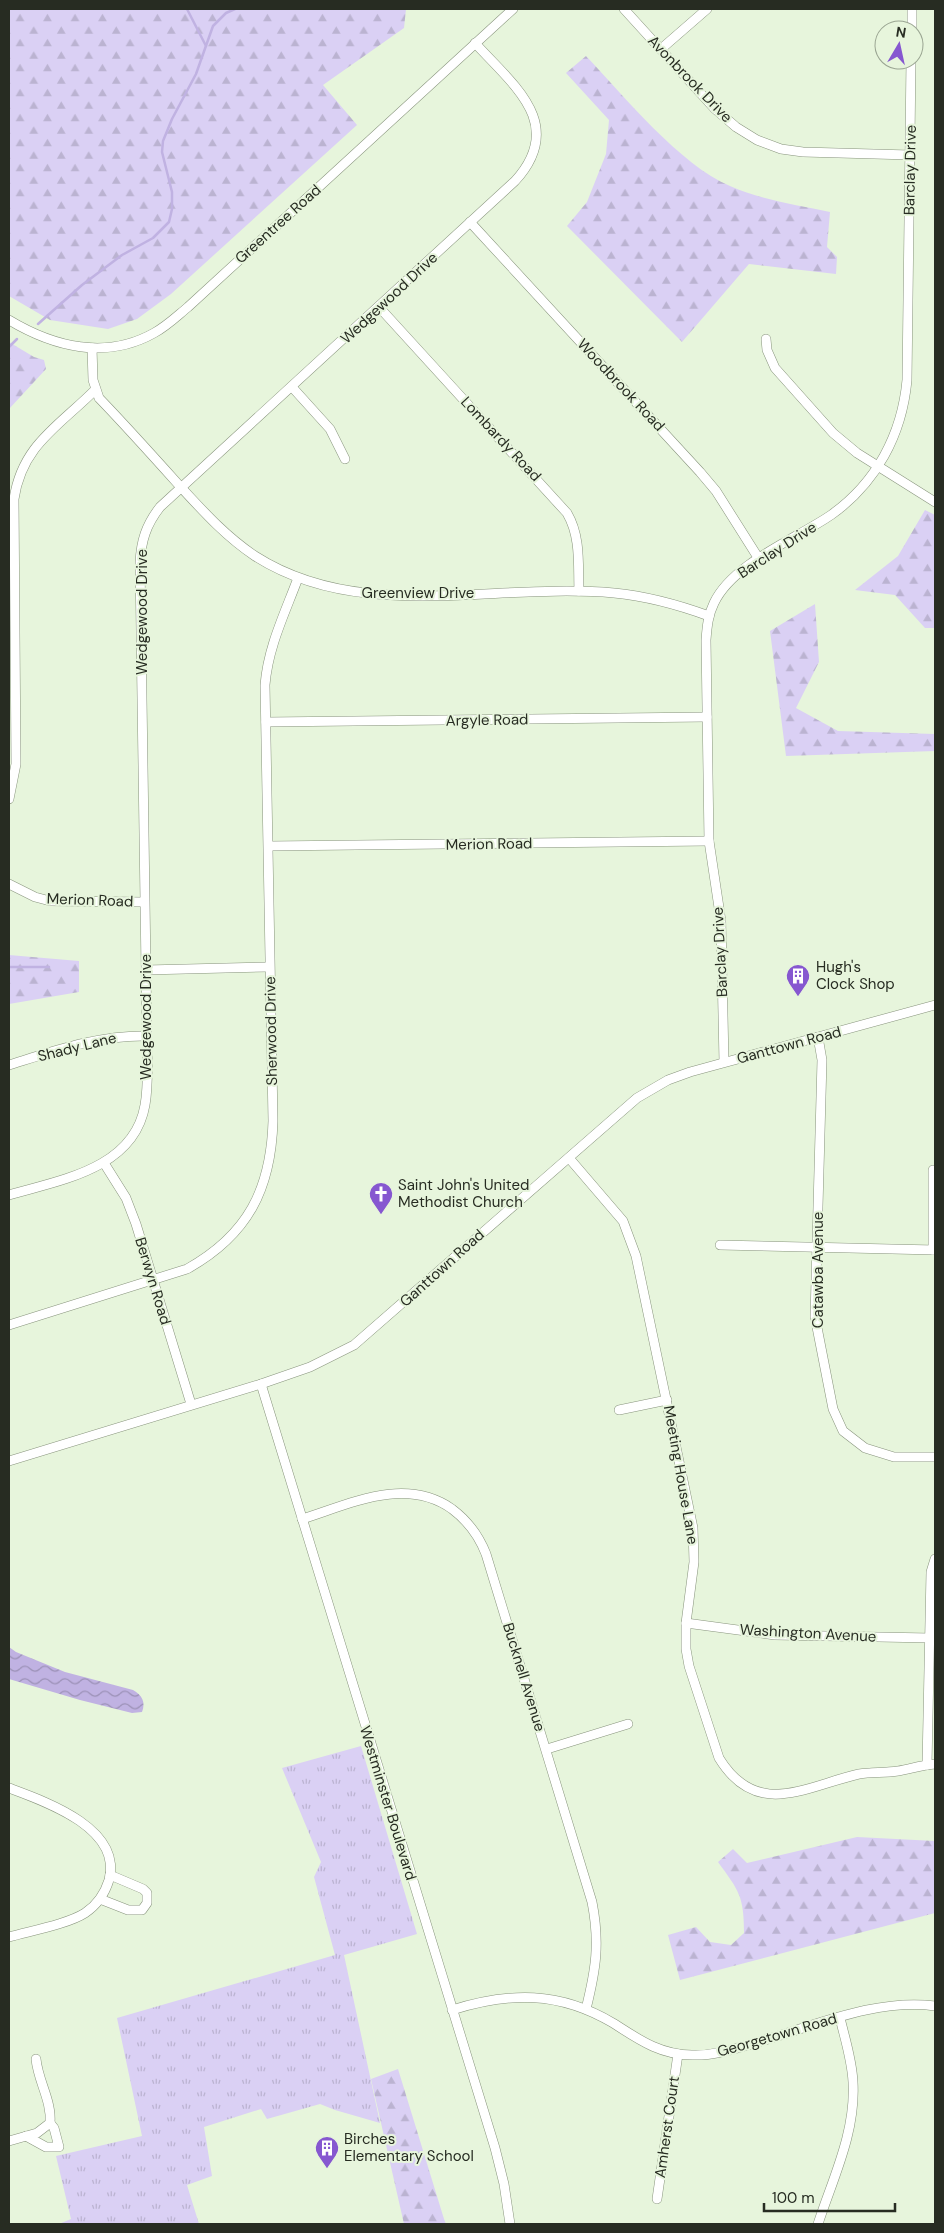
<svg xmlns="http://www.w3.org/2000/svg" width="944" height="2233" font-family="'DM Sans',sans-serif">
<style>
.grass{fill:url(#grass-tufts)}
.forest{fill:url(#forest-firs)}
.water{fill:url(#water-waves)}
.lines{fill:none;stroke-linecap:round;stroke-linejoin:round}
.stream{stroke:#c0b2e2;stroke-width:2.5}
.minor-casing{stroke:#88947d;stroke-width:10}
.minor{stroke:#fff;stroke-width:9}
.labels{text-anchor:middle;stroke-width:4;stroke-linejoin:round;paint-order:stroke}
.street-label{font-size:15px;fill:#272c22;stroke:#e7f5dc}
.poi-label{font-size:15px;fill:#272c22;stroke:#e7f5dc;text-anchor:start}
</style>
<defs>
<pattern id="grass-tufts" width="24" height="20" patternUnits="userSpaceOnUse" patternTransform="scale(1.25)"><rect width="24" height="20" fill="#dad0f4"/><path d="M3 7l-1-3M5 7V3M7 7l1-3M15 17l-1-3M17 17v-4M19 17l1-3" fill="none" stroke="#bbb3d1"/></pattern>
<pattern id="forest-firs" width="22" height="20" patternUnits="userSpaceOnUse" patternTransform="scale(1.25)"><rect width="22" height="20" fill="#dad0f4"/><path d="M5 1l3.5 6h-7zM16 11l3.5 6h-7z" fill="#bbb3d1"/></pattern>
<pattern id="water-waves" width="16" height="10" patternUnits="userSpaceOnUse" patternTransform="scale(1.25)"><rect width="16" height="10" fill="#c0b2e2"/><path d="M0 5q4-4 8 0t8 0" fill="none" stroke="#9c91b7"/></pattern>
</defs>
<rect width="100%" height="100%" fill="#e7f5dc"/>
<polygon class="grass" points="361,1746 417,1934 344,1955 380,2123 335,2110 320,2104 267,2119 261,2109 204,2127 212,2176 187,2185 199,2224 59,2224 71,2219 56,2156 142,2136 117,2018 335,1955 314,1877 321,1862 282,1768"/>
<g class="forest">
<polygon points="9,9 406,9 404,28 323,85 357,125 171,294 137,319 108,329 50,320 9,296"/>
<path d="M586,56C624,96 680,165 730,186C761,200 797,205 830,212L827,247L837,257L836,274L749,264L682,342L567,226L587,202L606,154L609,120L566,73Z"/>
<polygon points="9,342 34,357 44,360 46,369 9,409"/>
<polygon points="925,510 935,515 935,628 925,628 895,595 855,590 898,556"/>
<polygon points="815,604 819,662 796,708 838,731 935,734 935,751 786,756 770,631"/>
<polygon points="9,955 79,961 79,992 9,1004"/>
<path d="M857,1837L935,1841V1913L680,1980L668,1935L696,1927L710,1942L731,1945L744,1933C744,1896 739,1891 718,1862L733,1849L747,1863Z"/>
<polygon points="398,2069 444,2219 446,2224 404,2224 371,2079"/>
</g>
<path class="water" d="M9,1647L16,1652L65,1672L133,1690C142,1695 146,1702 142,1712L132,1713L80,1700L9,1679Z"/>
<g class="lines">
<g class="stream">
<polyline points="187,9 206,46"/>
<polyline points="38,324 82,285 122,255 153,238 169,222 172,209 172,192 162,152 163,141 172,119 196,74 213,26 226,13 235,9"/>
<polyline points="9,347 17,339"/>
<polyline points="9,967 49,967"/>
</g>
<g class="minor-casing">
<g id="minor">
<polyline points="624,9 714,108 736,127 757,140 781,149 803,152 910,155"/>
<polyline points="912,30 912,9"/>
<polyline points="661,49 707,9"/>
<polyline points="470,222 700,472 716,491 759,559"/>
<path d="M379,307L567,513C581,537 578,564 579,591"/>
<path d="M9,320C54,347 106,360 154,333C167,326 177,316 188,307L513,9"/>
<polyline points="766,339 767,350 775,368 833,433 857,453 935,502"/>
<path d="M92,348L93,380L99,398C126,426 152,455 178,484C202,510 225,536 255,556C361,624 495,582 614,593C645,596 679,605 709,616"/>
<polyline points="292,387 330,429 345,459"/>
<polyline points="266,722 707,717"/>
<path d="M9,799L16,764L14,499C22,445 59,426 95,390"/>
<polyline points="269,846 709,841"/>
<polyline points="9,884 35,897 50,901 144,902"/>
<polyline points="146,970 269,967"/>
<polyline points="818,1037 822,1060 815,1317 833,1409 843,1431 865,1448 894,1457 935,1457"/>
<path d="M724,1062L721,921L709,841L706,640C707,627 708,615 714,603C733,563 796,539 831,515C876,483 902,435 907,380L911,60"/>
<path d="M9,1065C54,1051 99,1035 147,1036"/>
<path d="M569,1158L623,1221L636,1256L693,1528L694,1562L686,1623V1649L689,1666L719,1758C757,1820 806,1786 859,1774C872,1772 885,1773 898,1771C910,1769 922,1765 935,1764"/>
<polyline points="104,1163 126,1198 136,1224 191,1404"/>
<path d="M9,1195C60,1180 134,1169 145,1105C149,1083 147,1058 147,1036L140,563C141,541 146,525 160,507L515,181C567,124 513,85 475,43"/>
<polyline points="720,1245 935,1250"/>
<polyline points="933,1250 933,1170"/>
<path d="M9,1325L187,1269C248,1235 271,1189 273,1121L265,685C268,647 285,613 298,578"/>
<polyline points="261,1384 495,2148 504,2184 510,2224"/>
<polyline points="619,1410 667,1400"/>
<polyline points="9,1461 261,1384 310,1367 354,1345 637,1098 668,1080 690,1072 935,1005"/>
<path d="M302,1519C350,1504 405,1476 452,1509C468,1521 479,1536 486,1554L592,1902C600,1943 596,1969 586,2009"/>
<polyline points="686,1623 775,1635 930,1638"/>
<polyline points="547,1749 628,1724"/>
<polyline points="927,1765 931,1572 935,1559"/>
<path d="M9,1788C44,1801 123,1828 109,1880C105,1893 97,1905 85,1913C68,1924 30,1931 9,1937"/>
<polyline points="100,1899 128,1910 142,1910 147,1903 147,1893 143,1889 110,1875"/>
<path d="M452,2010C510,1992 559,1991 613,2023C638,2039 660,2055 692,2055C715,2056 737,2048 758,2042C814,2026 877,1998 935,2006"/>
<polyline points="26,2136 46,2147 59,2147 54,2128 50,2123"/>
<path d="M9,2141L37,2133L50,2123C52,2101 38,2081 36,2059"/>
<polyline points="657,2199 678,2054"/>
<path d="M818,2224C833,2178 856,2132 853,2082C852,2060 845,2039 840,2018"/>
</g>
</g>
<use href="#minor" class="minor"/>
</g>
<defs>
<g id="building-pin" transform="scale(1.25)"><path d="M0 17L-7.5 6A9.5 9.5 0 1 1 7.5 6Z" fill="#8657d0" stroke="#e7f5dc"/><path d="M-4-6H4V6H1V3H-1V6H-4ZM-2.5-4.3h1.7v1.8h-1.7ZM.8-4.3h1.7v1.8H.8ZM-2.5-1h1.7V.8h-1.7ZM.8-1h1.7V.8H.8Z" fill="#fff"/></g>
<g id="church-pin" transform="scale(1.25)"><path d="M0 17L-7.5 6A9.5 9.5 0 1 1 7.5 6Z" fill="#8657d0" stroke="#e7f5dc"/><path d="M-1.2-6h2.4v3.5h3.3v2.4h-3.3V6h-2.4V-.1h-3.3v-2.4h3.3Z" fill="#fff"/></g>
</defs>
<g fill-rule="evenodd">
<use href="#building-pin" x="798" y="976"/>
<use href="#church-pin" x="381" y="1194"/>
<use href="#building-pin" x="327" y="2148"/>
</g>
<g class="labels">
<g class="street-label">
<text transform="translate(690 79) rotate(46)" y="5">Avonbrook Drive</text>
<text transform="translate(910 170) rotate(-89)" y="5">Barclay Drive</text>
<text transform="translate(278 224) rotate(-42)" y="5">Greentree Road</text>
<text transform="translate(389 298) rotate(-43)" y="5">Wedgewood Drive</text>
<text transform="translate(621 385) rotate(47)" y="5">Woodbrook Road</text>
<text transform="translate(501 439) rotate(47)" y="5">Lombardy Road</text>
<text transform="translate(777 550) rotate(-33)" y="5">Barclay Drive</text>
<text x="418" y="598">Greenview Drive</text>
<text transform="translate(142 612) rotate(-90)" y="5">Wedgewood Drive</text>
<text transform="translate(487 720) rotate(-1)" y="5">Argyle Road</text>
<text transform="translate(489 844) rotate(-1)" y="5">Merion Road</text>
<text transform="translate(90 900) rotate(2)" y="5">Merion Road</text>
<text transform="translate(720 952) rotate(-93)" y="5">Barclay Drive</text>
<text transform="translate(146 1017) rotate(-90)" y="5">Wedgewood Drive</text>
<text transform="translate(271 1031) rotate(-91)" y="5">Sherwood Drive</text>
<text transform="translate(789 1045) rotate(-15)" y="5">Ganttown Road</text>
<text transform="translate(77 1047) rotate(-14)" y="5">Shady Lane</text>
<text transform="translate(442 1268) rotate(-42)" y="5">Ganttown Road</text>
<text transform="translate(818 1270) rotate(-90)" y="5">Catawba Avenue</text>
<text transform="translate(153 1281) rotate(73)" y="5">Berwyn Road</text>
<text transform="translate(681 1475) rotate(80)" y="5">Meeting House Lane</text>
<text transform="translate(808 1633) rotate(3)" y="5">Washington Avenue</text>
<text transform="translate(524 1677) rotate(73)" y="5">Bucknell Avenue</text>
<text transform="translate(388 1803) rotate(73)" y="5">Westminster Boulevard</text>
<text transform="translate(777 2035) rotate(-16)" y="5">Georgetown Road</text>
<text transform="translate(667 2127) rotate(-82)" y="5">Amherst Court</text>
</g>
<g class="poi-label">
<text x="816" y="972">Hugh's<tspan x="816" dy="17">Clock Shop</tspan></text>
<text x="398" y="1190">Saint John's United<tspan x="398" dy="17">Methodist Church</tspan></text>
<text x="344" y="2144">Birches<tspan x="344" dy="17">Elementary School</tspan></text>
</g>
</g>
<rect width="944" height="2233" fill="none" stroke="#272c22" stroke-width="20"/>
<g transform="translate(899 45) rotate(9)"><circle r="24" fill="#e7f5dc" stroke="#9aa592"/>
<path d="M0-4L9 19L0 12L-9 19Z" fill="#8657d0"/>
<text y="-8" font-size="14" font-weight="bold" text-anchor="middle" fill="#272c22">N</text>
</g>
<path d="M764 2203v8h131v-8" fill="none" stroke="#272c22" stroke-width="2.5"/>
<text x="772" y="2203" font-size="15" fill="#272c22" stroke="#e7f5dc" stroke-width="4" paint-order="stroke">100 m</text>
</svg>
